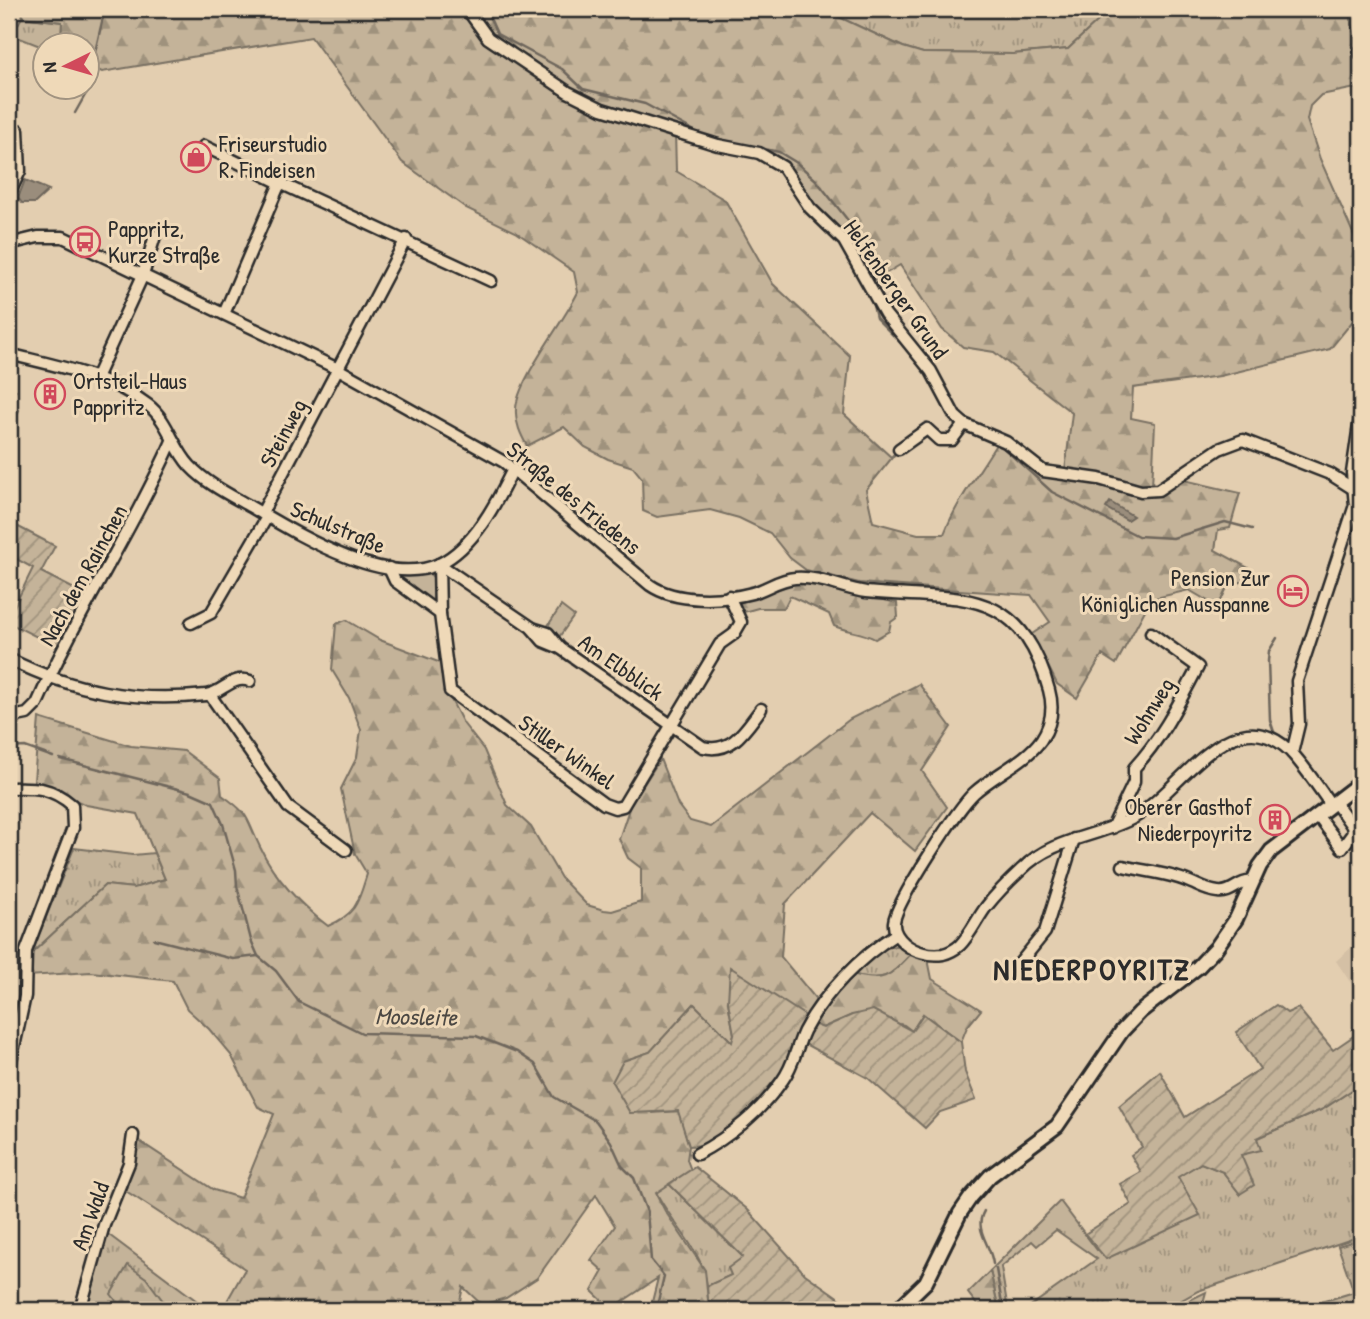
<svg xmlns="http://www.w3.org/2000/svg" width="1370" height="1319" font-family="'Patrick Hand',sans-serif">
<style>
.built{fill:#d4c0a5}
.grass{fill:url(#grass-tufts);stroke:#786f62;stroke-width:2}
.forest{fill:url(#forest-firs);stroke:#786f62;stroke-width:2;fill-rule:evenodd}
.garden{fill:url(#garden-furrows);stroke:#786f62;stroke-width:2}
.water{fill:#9a8d7b;stroke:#6e665b;stroke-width:2}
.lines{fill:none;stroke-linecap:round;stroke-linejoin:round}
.stream{stroke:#6e665b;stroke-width:2.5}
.minor-casing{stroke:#2b2b2b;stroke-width:15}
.major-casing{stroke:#2b2b2b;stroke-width:18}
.minor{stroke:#efd9b8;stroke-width:10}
.major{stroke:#efd9b8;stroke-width:12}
.labels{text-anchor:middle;stroke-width:6;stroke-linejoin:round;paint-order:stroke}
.poi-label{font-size:23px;fill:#2b2b2b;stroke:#efd9b8;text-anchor:start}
.street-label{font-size:23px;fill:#2b2b2b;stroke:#efd9b8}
.water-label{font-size:24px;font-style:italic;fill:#4c4843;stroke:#efd9b8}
.district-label{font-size:30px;font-weight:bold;letter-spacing:2px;fill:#2b2b2b;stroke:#efd9b8}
</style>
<defs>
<pattern id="grass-tufts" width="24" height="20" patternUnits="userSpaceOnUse" patternTransform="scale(1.75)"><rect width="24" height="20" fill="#c4b399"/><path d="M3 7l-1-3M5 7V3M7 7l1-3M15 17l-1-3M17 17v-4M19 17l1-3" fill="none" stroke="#9f927d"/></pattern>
<pattern id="forest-firs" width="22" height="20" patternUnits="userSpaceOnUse" patternTransform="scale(1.75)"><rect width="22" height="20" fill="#c4b399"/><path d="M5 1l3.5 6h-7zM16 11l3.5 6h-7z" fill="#9f927d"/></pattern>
<pattern id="garden-furrows" width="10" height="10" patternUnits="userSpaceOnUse" patternTransform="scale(1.75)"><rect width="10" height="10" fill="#c4b399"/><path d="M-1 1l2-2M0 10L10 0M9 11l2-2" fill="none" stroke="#9f927d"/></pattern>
</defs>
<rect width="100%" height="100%" fill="#e3ceb0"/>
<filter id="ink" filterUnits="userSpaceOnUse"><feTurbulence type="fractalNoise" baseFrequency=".0143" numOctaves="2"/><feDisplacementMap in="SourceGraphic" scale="14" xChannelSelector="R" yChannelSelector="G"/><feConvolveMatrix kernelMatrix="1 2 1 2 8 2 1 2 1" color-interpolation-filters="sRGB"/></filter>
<g filter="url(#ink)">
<polygon class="built" points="1361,939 1361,998 1336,961"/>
<g class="grass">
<polygon points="822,9 1111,9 1068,49 1013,54 923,53 903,47"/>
<polygon points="22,17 62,22 61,45 46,46 45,48 12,35"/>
<polygon points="9,388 16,390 10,406 19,410 9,433"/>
<polygon points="428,572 436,580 434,599 437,604 434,606 398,581 396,574"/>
<polygon points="561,606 574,616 559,637 547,627"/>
<polygon points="74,848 133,855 154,853 165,879 134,888 105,885 31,954"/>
<path d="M899,945L912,953C889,977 885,983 852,974L879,950Z"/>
<polygon points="1361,1084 1361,1236 1198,1291 1164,1310 1025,1310 1097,1259 1056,1230 1037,1246 1032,1241 1001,1267 1008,1310 999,1310 990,1271 1060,1201 1097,1250 1199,1215 1177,1177 1201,1163 1223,1172 1240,1194 1241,1154 1257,1138 1323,1109"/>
<path d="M669,1184L743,1257L732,1275L707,1286C704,1252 671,1223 656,1192Z"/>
<polygon points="105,1232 209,1310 159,1310 163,1301 120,1307 123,1310 84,1310"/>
<polygon points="1361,1239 1361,1276 1354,1292 1361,1298 1361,1310 1295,1310 1354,1292 1338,1246"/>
<polygon points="1206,1292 1201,1310 1169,1310"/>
</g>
<g class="forest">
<path d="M24,9H822L903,47L923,53L1013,54L1068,49L1111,9H1349L1361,68V87L1321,95L1310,106L1307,120L1320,159L1361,251V311L1330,349L1220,376L1133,388L1131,418L1155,423L1152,487L1177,473L1184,480L1240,493L1230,528L1218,530L1215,550L1252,570L1246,584L1231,579L1218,607L1189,590L1151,599L1116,664L1102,655L1077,698L1057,684L1032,634L1050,622L1031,595L859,583L806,570L790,558L770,533L739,518L710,510L657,517L643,511L642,478L633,467L608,459L585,447L564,427L527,446C521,435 515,423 516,409C517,380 564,322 578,292L574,272L516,232L466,208L402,162L311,37L102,72L88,66V46L61,45L62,22L22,17ZM675,131L772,159L844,241L870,283L900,265L942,329L963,347L994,352L1072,413L1064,479L1043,475L998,441C979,473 958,499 944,534H918L873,522L866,490L899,449L891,457L844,414L850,356L773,284L725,200L676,171Z"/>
<path d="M794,583L821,585L897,603L898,617L891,622L889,631L875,639C863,632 848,632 834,626L829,614L790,596L784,608H758L740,613L734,601L752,599Z"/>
<path d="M346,620L380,640L441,663L448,694L463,723L484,750L507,805L531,827L561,878L587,905L604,910L612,911L641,902V868L628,858L619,839L630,806L660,759L678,805L690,821L711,827L850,719L919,684L951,727L922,771L947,807L915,851L870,813L785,904L781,957L820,1004L809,1018L728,1002L734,1034L732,1042L694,1004L650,1052L623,1061L653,1113L679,1111L689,1146L687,1160L691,1170L656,1193L665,1211L705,1270L709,1310H650L658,1278L611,1309L592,1291L603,1271L591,1260L615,1226L596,1195L537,1278L506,1298L482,1305L463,1287L458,1310H222L245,1269L126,1191L136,1139L214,1190L240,1198L274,1114L258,1107L231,1055L209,1029L187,1009L173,981L91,972L28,976L31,954L105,885L134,888L165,879L138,814L86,805L34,781L39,718L131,746L184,751L220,778L222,795C252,816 245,817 260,847C274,877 301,906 328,926C357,913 358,903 367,874L355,854L341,789L357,757L361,730L349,698L332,670L336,624Z"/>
<path d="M912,953L928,959L932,979L981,1010L967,1027L961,1042L923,1014L912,1031L904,1025L852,1015L822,1028L813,1024L852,974C885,983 889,977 912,953Z"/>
<polygon points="128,1265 146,1278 163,1301 159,1310 123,1310 111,1294"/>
<polygon points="990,1271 999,1310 981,1310 968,1293"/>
</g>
<g class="garden">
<polygon points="9,522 55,546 41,572 86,595 59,648 9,623 9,617 33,568 9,555"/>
<polygon points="730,967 809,1018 780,1079 742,1120 707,1145 689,1146 678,1111 630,1113 612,1082 623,1061 650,1052 694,1004 732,1042 734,1034 728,1002"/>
<polygon points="1276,1005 1287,1013 1298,1008 1333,1050 1361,1031 1361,1084 1323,1109 1257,1138 1261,1150 1241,1155 1254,1185 1240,1194 1223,1172 1201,1163 1178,1177 1200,1215 1106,1259 1085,1234 1131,1204 1120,1184 1141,1172 1131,1155 1142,1147 1119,1106 1160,1071 1185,1117 1260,1069 1236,1032"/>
<polygon points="873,1010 912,1031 923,1014 961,1042 965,1072 976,1100 940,1112 925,1128 868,1078 803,1043 813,1024 823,1028 852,1015"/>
<polygon points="695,1167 747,1209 805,1274 849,1305 847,1310 709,1310 707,1286 731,1275 728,1268 743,1257 669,1184"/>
</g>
<g class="water">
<polygon points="25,180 49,190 35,203 22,203 18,198"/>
<polygon points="1110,502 1133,516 1127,520 1106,508"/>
</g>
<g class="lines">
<g class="stream">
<polyline points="486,9 497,34 562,69 583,89 645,104 702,135"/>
<polyline points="75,113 97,74 95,52 105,9"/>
<polyline points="708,137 779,152 797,163 816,180 873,252 877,261 872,282"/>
<polyline points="870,292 876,318 904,346"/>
<polyline points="934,386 946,412 957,426"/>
<polyline points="998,443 1052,492 1138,536 1173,538 1225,522 1252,529"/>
<polyline points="1277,638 1269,651 1268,661 1270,720 1274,732 1292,743"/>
<polyline points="9,748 25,747 53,757"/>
<polyline points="60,759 190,792 213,802 223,824 236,870 237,886 251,940 258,956 276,971 299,1002 362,1033 476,1036 517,1052 535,1064 554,1097 596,1121 611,1142 622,1166 634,1178 647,1212 651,1260 664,1276 656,1310"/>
<polyline points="154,939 233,959 258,956"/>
<path d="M984,1211C973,1230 991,1244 993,1264"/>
<polyline points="996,1269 1003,1310"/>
</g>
<g class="minor-casing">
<g id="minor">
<polyline points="467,9 488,38 568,92 602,109 718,145 759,153 783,167 810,208 844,241 885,314 931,371 955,416 964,424 1006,442 1043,471 1099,479 1141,491 1158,490 1219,449 1243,440 1330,474 1352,488"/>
<polyline points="1360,51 1361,55"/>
<polyline points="204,146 280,183"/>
<polyline points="9,194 20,171 18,130"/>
<path d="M9,244L38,237H63L338,369L504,462L650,585C676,603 722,601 752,593C767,589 779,579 795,578C820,576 843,589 866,592C955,601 1019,581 1049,690C1054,708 1052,724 1041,740C1025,762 995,774 974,793C958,808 896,902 894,922C893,931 898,938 905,944C915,952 930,956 943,954C948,953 956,949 960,945C970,935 977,919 986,907C997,893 1009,881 1022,869C1054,837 1097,838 1135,817C1181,791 1232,694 1291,752C1306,768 1318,787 1331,805"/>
<polyline points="224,314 280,183 491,281"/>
<path d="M9,354C56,366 109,375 148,405C168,420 173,448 190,466C207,484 230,495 251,507C297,534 385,589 439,564C474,547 497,502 513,469"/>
<polyline points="96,378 143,275 155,236"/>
<polyline points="899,449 927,429 939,440 952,440 964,424"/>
<polyline points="262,513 406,239"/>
<path d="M439,564L531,627L543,641L560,648L703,747C732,754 745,730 761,709"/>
<polyline points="439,564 440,614"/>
<polyline points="389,568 395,581 440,614 450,691 604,804 615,808 623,806 720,644 734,634 741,622 729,596"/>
<polyline points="191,623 211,613 267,517"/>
<polyline points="532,628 548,633 560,648"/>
<path d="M9,659C73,691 134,703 206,695C223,693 231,675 250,681"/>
<polyline points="210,695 288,807 346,850"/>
<path d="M17,716L27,714L37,704C77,613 132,531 172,441"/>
<polyline points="1292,753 1299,724 1297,681 1355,505 1352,473 1361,411"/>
<path d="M9,788C36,787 51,787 72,805L73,828L26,951L25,996L9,1070"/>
<polyline points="1317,815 1342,848 1353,833 1352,826 1335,802"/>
<path d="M1112,828L1134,782V768C1162,738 1179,703 1198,667L1151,633"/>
<path d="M1123,866C1143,871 1168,873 1187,881C1198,885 1206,891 1218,892C1233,894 1238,880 1253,882"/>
<polyline points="1001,971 1016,968 1045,932 1074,839"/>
<path d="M697,1154C730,1137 761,1111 782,1081C794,1065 796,1048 804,1031C824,993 860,957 896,934"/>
<polyline points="80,1310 104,1225 129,1163 133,1135"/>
</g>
</g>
<g class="major-casing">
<polyline id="major" points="897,1310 926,1282 960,1213 971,1197 990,1176 1057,1126 1122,1031 1140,1012 1198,967 1216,948 1236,919 1260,866 1271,851 1361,782"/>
</g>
<use href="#minor" class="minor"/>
<use href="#major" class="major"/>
</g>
</g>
<defs>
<g id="shop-ring" transform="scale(1.575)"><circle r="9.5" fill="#efd9b8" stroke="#d1495b" stroke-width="1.5"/><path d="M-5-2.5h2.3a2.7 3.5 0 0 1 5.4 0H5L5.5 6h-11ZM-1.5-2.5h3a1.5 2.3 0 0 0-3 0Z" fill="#d1495b"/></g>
<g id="bus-ring" transform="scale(1.575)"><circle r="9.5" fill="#efd9b8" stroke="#d1495b" stroke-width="1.5"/><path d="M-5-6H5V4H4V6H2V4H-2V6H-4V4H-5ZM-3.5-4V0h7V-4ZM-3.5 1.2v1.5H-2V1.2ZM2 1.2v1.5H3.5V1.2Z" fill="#d1495b"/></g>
<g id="building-ring" transform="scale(1.575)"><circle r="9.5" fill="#efd9b8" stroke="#d1495b" stroke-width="1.5"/><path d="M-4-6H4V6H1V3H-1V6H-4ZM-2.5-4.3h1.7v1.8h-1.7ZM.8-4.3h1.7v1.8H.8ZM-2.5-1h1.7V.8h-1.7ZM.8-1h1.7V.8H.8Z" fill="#d1495b"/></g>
<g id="hotel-ring" transform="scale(1.575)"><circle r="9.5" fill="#efd9b8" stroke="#d1495b" stroke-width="1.5"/><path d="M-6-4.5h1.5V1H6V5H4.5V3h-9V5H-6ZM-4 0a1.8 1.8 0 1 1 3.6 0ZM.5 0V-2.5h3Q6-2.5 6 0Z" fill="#d1495b"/></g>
</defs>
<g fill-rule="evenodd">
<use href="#shop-ring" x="196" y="157"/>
<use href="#bus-ring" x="85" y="242"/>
<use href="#building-ring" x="50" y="394"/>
<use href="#hotel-ring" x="1293" y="591"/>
<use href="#building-ring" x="1275" y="820"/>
</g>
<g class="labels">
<g class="poi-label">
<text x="219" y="152">Friseurstudio<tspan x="219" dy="26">R. Findeisen</tspan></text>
<text x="108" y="237">Pappritz,<tspan x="108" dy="26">Kurze Straße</tspan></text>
<text x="73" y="389">Ortsteil-Haus<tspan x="73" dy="26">Pappritz</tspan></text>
<text x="1270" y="586" text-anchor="end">Pension Zur<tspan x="1270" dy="26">Königlichen Ausspanne</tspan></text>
<text x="1252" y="815" text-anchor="end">Oberer Gasthof<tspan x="1252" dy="26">Niederpoyritz</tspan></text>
</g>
<g class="street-label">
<text transform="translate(896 289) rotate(55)" y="8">Helfenberger Grund</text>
<text transform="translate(283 433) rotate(-62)" y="8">Steinweg</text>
<text transform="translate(574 498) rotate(39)" y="8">Straße des Friedens</text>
<text transform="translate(338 527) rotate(23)" y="8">Schulstraße</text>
<text transform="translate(83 575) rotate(-61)" y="8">Nach dem Rainchen</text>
<text transform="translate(621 667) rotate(35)" y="8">Am Elbblick</text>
<text transform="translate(1149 711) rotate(-58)" y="8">Wohnweg</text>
<text transform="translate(567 752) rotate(35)" y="8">Stiller Winkel</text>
<text transform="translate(90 1216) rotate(-70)" y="8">Am Wald</text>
</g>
<g class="water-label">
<text transform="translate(416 1017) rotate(1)" y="8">Moosleite</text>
</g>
<g class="district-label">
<text x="1092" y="980">NIEDERPOYRITZ</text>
</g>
</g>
<rect width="1370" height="1319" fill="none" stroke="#efd9b8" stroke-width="35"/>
<rect x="18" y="18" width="1335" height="1284" fill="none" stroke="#2b2b2b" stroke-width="2.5" filter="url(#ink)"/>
<g transform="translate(66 66) rotate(265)"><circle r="33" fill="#efd9b8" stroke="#a19380" stroke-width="2"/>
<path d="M0-5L12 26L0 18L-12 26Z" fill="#d1495b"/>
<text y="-10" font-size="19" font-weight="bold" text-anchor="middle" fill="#2b2b2b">N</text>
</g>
</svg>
